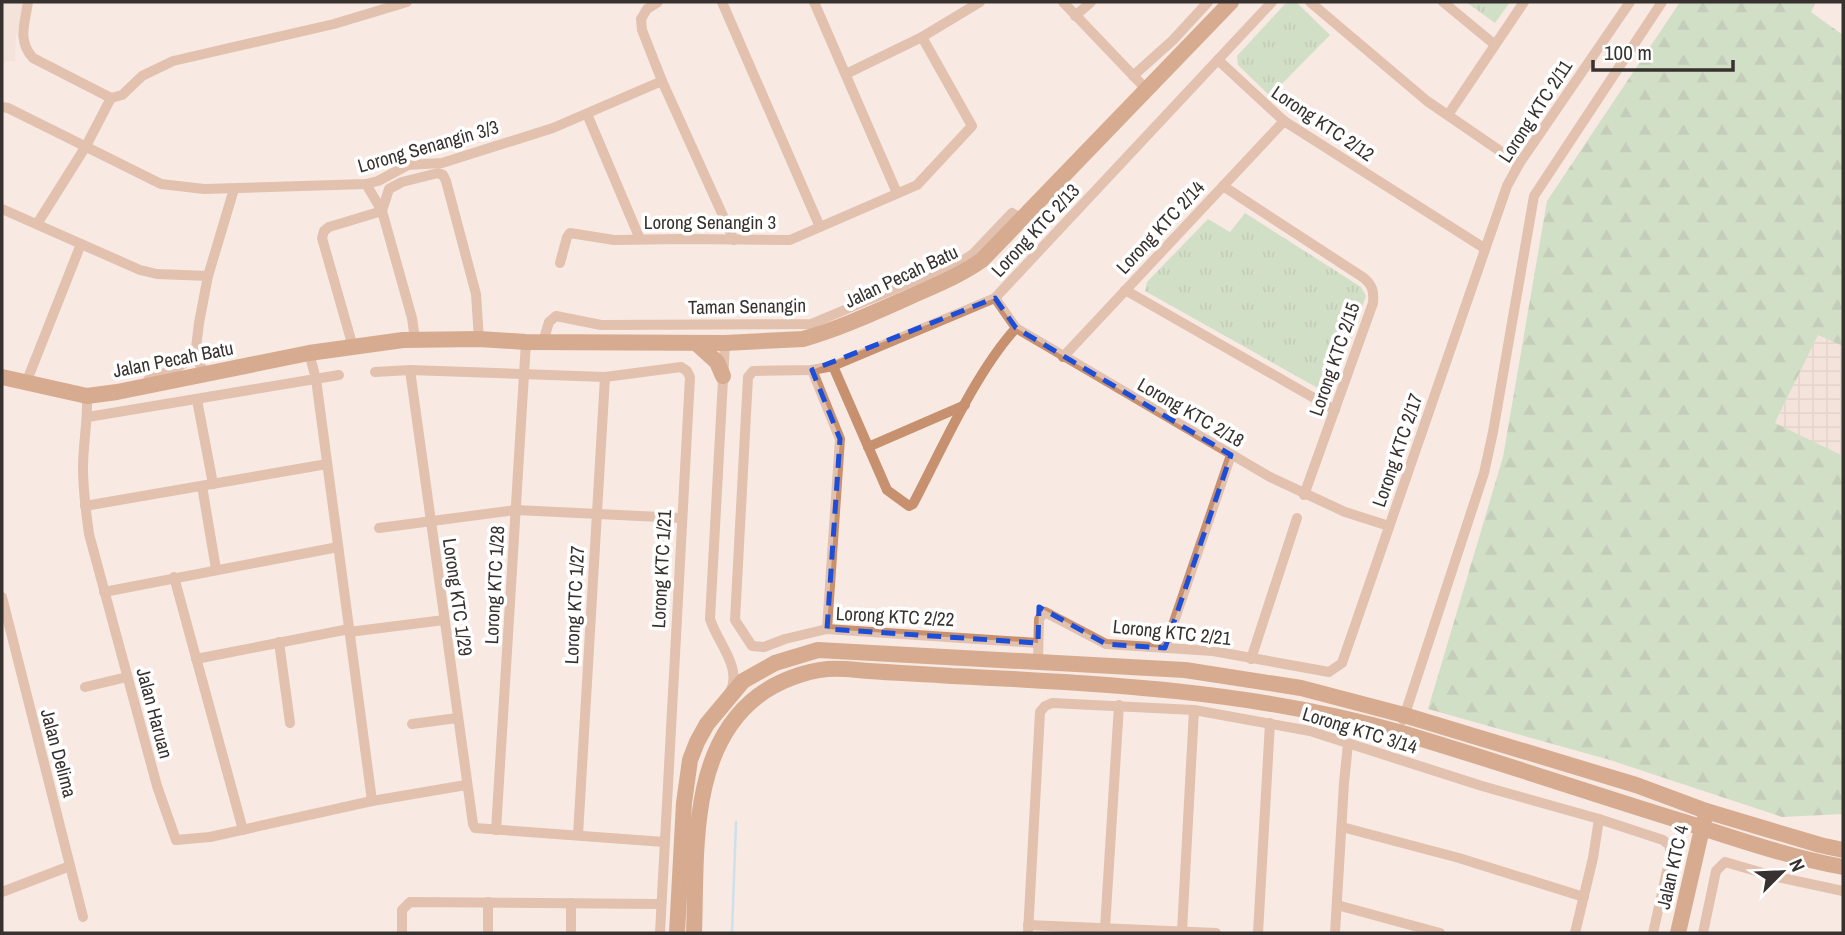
<svg xmlns="http://www.w3.org/2000/svg" width="1845" height="935" font-family="'Archivo Narrow',sans-serif">
<style>
.built{fill:#eedbcf}
.industrial{fill:url(#industrial-grid)}
.grass{fill:url(#grass-tufts)}
.forest{fill:url(#forest-firs)}
.lines{fill:none;stroke-linecap:round;stroke-linejoin:round}
.stream{stroke:#9cd4f3;stroke-width:2.5}
.street{stroke:#c7906f;stroke-width:10}
.secondary{stroke:#af602b;stroke-width:16}
.marked{fill:none;stroke:#1d4ed8;stroke-width:5;stroke-dasharray:14 9;stroke-linejoin:round}
.labels{text-anchor:middle;stroke-width:7;stroke-linejoin:round;paint-order:stroke}
.street-label{font-size:19px;fill:#37322f;stroke:#fff}
</style>
<defs>
<pattern id="industrial-grid" width="8" height="8" patternUnits="userSpaceOnUse" patternTransform="scale(1.75)"><rect width="8" height="8" fill="#eedbcf"/><path d="M0 4h8M4 0v8" fill="none" stroke="#cdbcb2"/></pattern>
<pattern id="grass-tufts" width="24" height="20" patternUnits="userSpaceOnUse" patternTransform="scale(1.75)"><rect width="24" height="20" fill="#a2d2a3"/><path d="M3 7l-1-3M5 7V3M7 7l1-3M15 17l-1-3M17 17v-4M19 17l1-3" fill="none" stroke="#85ab85"/></pattern>
<pattern id="forest-firs" width="22" height="20" patternUnits="userSpaceOnUse" patternTransform="scale(1.75)"><rect width="22" height="20" fill="#a2d2a3"/><path d="M5 1l3.5 6h-7zM16 11l3.5 6h-7z" fill="#85ab85"/></pattern>
</defs>
<rect width="100%" height="100%" fill="#f8eae3"/>
<polygon class="built" points="2,2 24,2 16,36 15,61 2,62"/>
<polygon class="industrial" points="1818,334 1843,346 1843,456 1775,424"/>
<g class="grass">
<polygon points="1296,2 1330,35 1270,96 1238,65 1237,56 1285,4"/>
<polygon points="1466,2 1510,2 1495,23"/>
<polygon points="1245,213 1361,287 1366,296 1333,387 1323,391 1145,291 1147,282 1208,219 1230,232"/>
</g>
<polygon class="forest" points="1680,2 1816,2 1811,12 1843,35 1843,346 1818,335 1775,423 1843,456 1843,814 1782,817 1610,760 1428,709 1503,457 1547,201"/>
<g class="lines">
<polyline class="stream" points="732,933 736,822"/>
<g class="street">
<path d="M28,2C25,23 17,41 33,58L111,98"/>
<polyline points="658,2 647,9 641,19 642,30 662,81 734,240"/>
<polyline points="722,2 820,227"/>
<polyline points="814,2 897,193"/>
<polyline points="1063,2 1146,89"/>
<polyline points="1310,2 1427,101 1519,164"/>
<polyline points="1443,2 1494,44"/>
<polyline points="1075,16 1091,2"/>
<polyline points="1218,60 1284,121 1484,248"/>
<polyline points="846,74 922,37 980,2"/>
<polyline points="1133,76 1173,40 1208,2"/>
<polyline points="111,98 122,95 142,76 173,61 334,24 407,2"/>
<polyline points="2,107 8,108 161,184 204,189 366,184 378,181 408,165 442,163 553,128 662,81"/>
<polyline points="587,114 640,239"/>
<polyline points="1448,115 1524,2"/>
<polyline points="366,184 382,211 412,318 415,339"/>
<path d="M1223,186L1364,278C1373,286 1374,292 1373,303L1304,495"/>
<polyline points="2,209 140,270 157,274 208,276"/>
<polyline points="37,224 86,146 111,98"/>
<polyline points="560,263 567,237 570,233 614,240 684,239 790,240 917,185 972,126 922,37"/>
<polyline points="1125,290 1335,410"/>
<polyline points="995,298 1016,328 1270,477 1345,512 1389,526"/>
<polyline points="543,342 549,322 556,316 601,325 811,324 962,261 973,254 1012,213 1020,218"/>
<path d="M725,343L710,619C717,642 743,668 730,692"/>
<polyline points="353,347 322,238 324,231 329,227 382,211 389,189 402,182 438,173 443,175 446,181 476,294 479,339"/>
<polyline points="309,353 316,379 372,801"/>
<polyline points="1063,357 1284,121"/>
<path d="M833,366L887,490L909,506L913,504C942,449 975,373 1016,328"/>
<polyline points="410,370 473,824 475,828 664,842"/>
<polyline points="812,370 840,439 827,629"/>
<polyline points="375,372 410,370 605,377 681,367 687,371 690,377 660,933"/>
<polyline points="205,374 195,356 199,323 208,276 234,189"/>
<polyline points="148,380 178,367 195,356"/>
<polyline points="26,383 81,244"/>
<path d="M87,396C88,420 83,444 83,468C83,491 86,512 89,534L157,786L176,840L210,837L372,801L466,785"/>
<polyline points="197,400 213,484"/>
<polyline points="88,417 339,375"/>
<polyline points="868,447 965,405"/>
<polyline points="202,486 216,569"/>
<polyline points="85,506 327,464"/>
<polyline points="379,528 516,510 681,518"/>
<polyline points="174,577 243,830"/>
<polyline points="104,592 338,547"/>
<polyline points="2,597 83,917"/>
<polyline points="349,632 444,620"/>
<polyline points="279,642 290,723"/>
<polyline points="1038,643 827,629 785,639 764,647 752,646 735,620 748,377 753,371 812,370 833,366 995,298 1272,2"/>
<polyline points="1165,648 1231,455"/>
<polyline points="196,659 349,629"/>
<polyline points="1251,659 1297,518"/>
<polyline points="1038,662 1039,619 1045,612 1106,644 1213,651 1329,672 1342,663 1507,186 1519,164 1630,2"/>
<polyline points="85,687 127,677"/>
<polyline points="1403,720 1484,473 1493,432 1534,196 1662,2"/>
<polyline points="412,724 457,718"/>
<polyline points="1342,827 1459,858 1584,897"/>
<polyline points="496,830 526,342"/>
<polyline points="578,835 605,377"/>
<polyline points="2,892 70,866"/>
<polyline points="1337,905 1440,933"/>
<polyline points="1028,925 1216,933"/>
<polyline points="1105,928 1119,705"/>
<polyline points="1182,931 1194,710"/>
<polyline points="402,933 402,910 410,902 661,904"/>
<polyline points="488,933 488,902"/>
<polyline points="571,933 571,903"/>
<polyline points="1028,933 1040,712 1045,706 1052,703 1194,710 1310,731 1482,786 1599,819 1663,840 1669,845 1671,853 1653,933"/>
<polyline points="1258,933 1270,723"/>
<polyline points="1335,933 1344,783 1348,744"/>
<polyline points="1575,933 1593,858 1599,819"/>
<polyline points="1703,933 1716,871 1725,862 1777,877 1843,891"/>
</g>
<g class="secondary">
<polyline points="696,343 717,362 723,376"/>
<path d="M2,377L87,396L117,392L309,353L403,340L479,339L526,342L725,343L803,339C838,329 871,314 905,299C931,287 958,277 982,260L1231,2"/>
<polyline points="677,933 684,803 690,760 697,742 707,724 743,681 775,663 818,650 1185,670 1301,688 1404,715 1636,785 1706,811 1820,845 1843,850"/>
<path d="M694,933C697,855 688,749 758,696C776,682 804,671 828,669C841,668 856,670 869,671C897,673 924,674 952,676C1102,683 1256,691 1402,733C1496,761 1590,793 1684,822C1737,839 1789,857 1843,867"/>
<polyline points="1678,933 1704,820"/>
</g>
</g>
<path d="M0 0H1845V935H0ZM995,298L1016,328L1231,455L1165,648L1106,644L1039,607L1038,643L827,629L840,439L812,370Z" fill="#f8eae3" fill-opacity=".55" fill-rule="evenodd"/>
<path class="marked" d="M995,298L1016,328L1231,455L1165,648L1106,644L1039,607L1038,643L827,629L840,439L812,370Z"/>
<g class="labels">
<g class="street-label">
<text transform="translate(1535 111) rotate(-57)" y="7">Lorong KTC 2/11</text>
<text transform="translate(1323 123) rotate(34)" y="7">Lorong KTC 2/12</text>
<text transform="translate(428 146) rotate(-16)" y="7">Lorong Senangin 3/3</text>
<text x="710" y="229">Lorong Senangin 3</text>
<text transform="translate(1160 227) rotate(-47)" y="7">Lorong KTC 2/14</text>
<text transform="translate(1035 230) rotate(-47)" y="7">Lorong KTC 2/13</text>
<text transform="translate(901 276) rotate(-25)" y="7">Jalan Pecah Batu</text>
<text transform="translate(747 306) rotate(-1)" y="7">Taman Senangin</text>
<text transform="translate(173 359) rotate(-11)" y="7">Jalan Pecah Batu</text>
<text transform="translate(1334 359) rotate(-71)" y="7">Lorong KTC 2/15</text>
<text transform="translate(1191 412) rotate(30)" y="7">Lorong KTC 2/18</text>
<text transform="translate(1397 450) rotate(-71)" y="7">Lorong KTC 2/17</text>
<text transform="translate(661 569) rotate(-87)" y="7">Lorong KTC 1/21</text>
<text transform="translate(494 585) rotate(-87)" y="7">Lorong KTC 1/28</text>
<text transform="translate(458 597) rotate(82)" y="7">Lorong KTC 1/29</text>
<text transform="translate(574 605) rotate(-87)" y="7">Lorong KTC 1/27</text>
<text transform="translate(895 616) rotate(3)" y="7">Lorong KTC 2/22</text>
<text transform="translate(1172 632) rotate(6)" y="7">Lorong KTC 2/21</text>
<text transform="translate(155 713) rotate(75)" y="7">Jalan Haruan</text>
<text transform="translate(1360 730) rotate(17)" y="7">Lorong KTC 3/14</text>
<text transform="translate(59 753) rotate(75)" y="7">Jalan Delima</text>
<text transform="translate(1672 867) rotate(-77)" y="7">Jalan KTC 4</text>
</g>
</g>
<rect width="1845" height="935" fill="none" stroke="#37322f" stroke-width="7"/>
<g transform="translate(1782 872) rotate(66)" stroke="#ffffff" stroke-width="5" paint-order="stroke">
<path d="M0-5L12 26L0 18L-12 26Z" fill="#37322f"/>
<text y="-10" font-size="19" font-weight="bold" text-anchor="middle" fill="#37322f">N</text>
</g>
<path d="M1593 60v10h140v-10" fill="none" stroke="#37322f" stroke-width="3.5"/>
<text x="1604" y="60" font-size="21" fill="#37322f" stroke="#ffffff" stroke-width="5" paint-order="stroke">100 m</text>
</svg>
